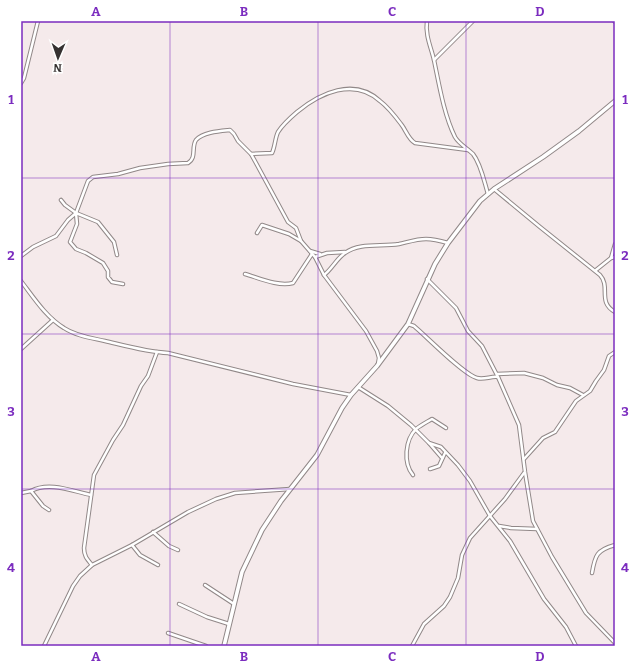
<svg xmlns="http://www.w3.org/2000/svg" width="636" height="667" font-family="Bitter,serif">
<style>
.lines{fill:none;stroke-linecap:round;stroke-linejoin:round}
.street-casing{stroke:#918888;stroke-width:4.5}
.secondary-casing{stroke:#918888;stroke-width:5.5}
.street{stroke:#fff;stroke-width:2.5}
.secondary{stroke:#fff;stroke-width:3.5}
.grid{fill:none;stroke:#7b2cbf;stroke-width:1;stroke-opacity:0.55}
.neatline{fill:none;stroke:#7b2cbf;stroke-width:1.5}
.grid-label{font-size:13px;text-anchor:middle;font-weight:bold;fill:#7b2cbf}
</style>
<rect width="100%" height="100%" fill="#f5eaeb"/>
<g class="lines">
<g class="street-casing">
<g id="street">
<path d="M427,21C425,35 431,47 434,60C439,84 444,115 455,137C459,144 467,148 473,154C481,164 484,181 488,194"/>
<polyline points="614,21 615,22"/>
<polyline points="434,60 473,21"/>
<polyline points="21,83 24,78 38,21"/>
<path d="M251,154L272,153C275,147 275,138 278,132C283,124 290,118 297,112C320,93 354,77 380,101C388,107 395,116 401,124C406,130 408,139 415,143L468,150"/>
<path d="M494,189L540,227L600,275C611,287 597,302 615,312"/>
<polyline points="61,200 65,205 76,213 77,224 70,242 76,249 86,253 103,263 108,271 108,277 112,282 123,284"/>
<polyline points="76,213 98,222 114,242 117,255"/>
<polyline points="257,233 262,225 289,234 301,241"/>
<polyline points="310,251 320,254"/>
<path d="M21,256L33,247L56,236L68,220L76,213L88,181L93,177L118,174L140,168L168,164L188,163C197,158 191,147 196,140C203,132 220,131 230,130L234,134L238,141L251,154L256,163L288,222L296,228L301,241L315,257L324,275L366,331L377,351L379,358L378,364"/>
<polyline points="315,257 327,253 345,252"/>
<polyline points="611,258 615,244"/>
<polyline points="596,270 611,258 615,257"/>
<path d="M245,274C259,278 278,287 293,283L312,254"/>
<path d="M324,275C332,269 337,258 345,253C360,242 381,247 399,244C408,242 417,239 426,239C434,239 441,241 448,243"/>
<polyline points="427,279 456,308 468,331 482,346 498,377 519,425 525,472 533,521 552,557 586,613 615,643"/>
<path d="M21,281C34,298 46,317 64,328C76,336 92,338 105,341C126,346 147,352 168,353L293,384L351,395"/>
<path d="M408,324L414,326C427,337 464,375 477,378C484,380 491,376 498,377"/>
<polyline points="21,349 53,320"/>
<polyline points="497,374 524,373 543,378 557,385 570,388 583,395"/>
<polyline points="358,387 388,406 411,425 429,443 441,447 458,465 470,481 490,516 510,541 544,599 566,627 576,646"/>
<polyline points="429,443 442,458"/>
<polyline points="524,459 543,438 555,432 576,401 590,391 596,381 604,370 609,356 615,352"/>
<polyline points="430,469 439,466 445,453"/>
<path d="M413,475C403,463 405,440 416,429C421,425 427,422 432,419L446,428"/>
<polyline points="21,493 31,491"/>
<path d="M49,510L43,506L31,491C49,481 72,491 91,495"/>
<polyline points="499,526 511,528 537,529"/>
<polyline points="153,532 169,546 178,550"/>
<polyline points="132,545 140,555 158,565"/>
<path d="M92,565C87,559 84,556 84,548L94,475L113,440L123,425L141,386L148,376L157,352"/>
<path d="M592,573C595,555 597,550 615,545"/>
<polyline points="205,585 234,604"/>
<polyline points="179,604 207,617 229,624"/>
<polyline points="168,633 206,646"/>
<polyline points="44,646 73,586 80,576 92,565 132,545 188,512 216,499 235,493 290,489"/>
<polyline points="412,646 424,624 444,606 450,597 458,578 462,555 470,538 505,499 524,473"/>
</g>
</g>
<g class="secondary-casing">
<polyline id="secondary" points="224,646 242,572 262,530 281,501 317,455 342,408 351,395 377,366 408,324 435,264 448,243 480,201 494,189 543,157 579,131 615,101"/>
</g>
<use href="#street" class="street"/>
<use href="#secondary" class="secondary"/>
</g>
<path class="grid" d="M170,21V646M318,21V646M466,21V646M21,178H615M21,334H615M21,489H615"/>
<rect width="636" height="667" fill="none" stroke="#ffffff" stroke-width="44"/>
<g transform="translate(58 58) rotate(182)" stroke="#ffffff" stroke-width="3" paint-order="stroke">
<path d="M0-3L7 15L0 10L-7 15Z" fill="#353131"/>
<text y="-6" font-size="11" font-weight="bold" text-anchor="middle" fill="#353131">N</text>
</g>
<rect x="22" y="22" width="592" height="623" class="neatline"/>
<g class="grid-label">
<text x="96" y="16">A</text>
<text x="244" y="16">B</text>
<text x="392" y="16">C</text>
<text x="540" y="16">D</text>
<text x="11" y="104">1</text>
<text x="625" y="104">1</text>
<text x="11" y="260">2</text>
<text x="625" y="260">2</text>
<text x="11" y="416">3</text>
<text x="625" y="416">3</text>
<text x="11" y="572">4</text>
<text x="625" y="572">4</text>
<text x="96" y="661">A</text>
<text x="244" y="661">B</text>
<text x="392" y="661">C</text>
<text x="540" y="661">D</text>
</g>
</svg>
